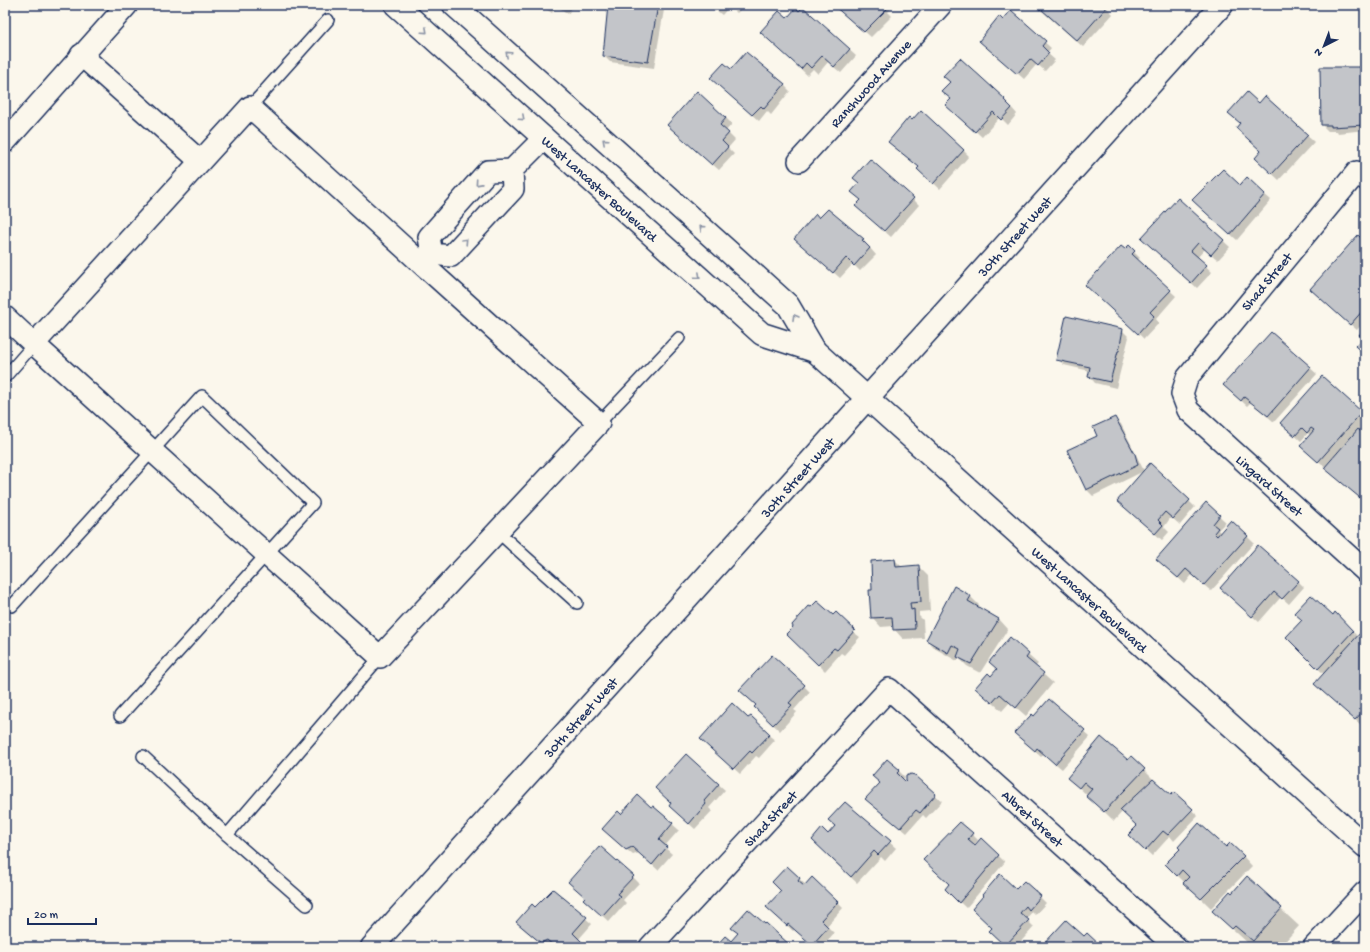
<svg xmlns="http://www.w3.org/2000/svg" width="1370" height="952" font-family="'Gochi Hand',sans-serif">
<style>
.shadow{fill:#0003}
.building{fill:#c3c5c9;stroke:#1b2f5e}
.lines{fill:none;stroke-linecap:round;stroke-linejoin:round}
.lane-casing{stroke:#1b2f5e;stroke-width:14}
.street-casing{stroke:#1b2f5e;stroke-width:24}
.secondary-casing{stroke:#1b2f5e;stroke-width:25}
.primary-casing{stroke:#1b2f5e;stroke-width:25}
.lane{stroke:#fbf7ec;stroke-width:11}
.street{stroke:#fbf7ec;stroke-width:21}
.secondary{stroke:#fbf7ec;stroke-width:22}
.primary{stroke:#fbf7ec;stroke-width:22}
.oneway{stroke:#8b93a5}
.labels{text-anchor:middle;stroke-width:3;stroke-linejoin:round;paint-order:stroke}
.street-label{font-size:14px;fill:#1b2f5e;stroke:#fbf7ec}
</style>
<rect width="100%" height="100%" fill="#fbf7ec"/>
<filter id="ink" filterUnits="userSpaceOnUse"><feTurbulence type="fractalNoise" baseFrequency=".025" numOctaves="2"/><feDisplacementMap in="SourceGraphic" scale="8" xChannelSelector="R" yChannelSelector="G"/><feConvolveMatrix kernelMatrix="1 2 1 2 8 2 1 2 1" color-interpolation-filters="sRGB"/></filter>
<g filter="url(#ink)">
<g class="shadow">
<polygon points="539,5 574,5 568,14 557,6 552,13"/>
<polygon points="609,5 659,5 664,10 654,68 610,62 604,56"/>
<polygon points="710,5 745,5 737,13 730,6 722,15"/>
<polygon points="834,5 894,5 888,12 892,16 871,37"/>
<polygon points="1035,5 1104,5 1113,14 1083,47"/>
<polygon points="803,8 856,56 841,73 828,62 818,74 813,69 807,75 768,38"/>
<polygon points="1011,12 1051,48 1047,53 1055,60 1045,71 1037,64 1024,79 980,41"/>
<polygon points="1321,68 1363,68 1365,69 1365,130 1338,133 1337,131 1328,131 1322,125"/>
<polygon points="731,71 784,85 790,91 771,115 767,111 759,121 718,84"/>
<polygon points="1265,97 1314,142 1279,180 1262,164 1259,104"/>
<polygon points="952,99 1004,99 1017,114 1008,125 1000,117 982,137 953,111"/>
<polygon points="726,118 732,124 726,131 735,140 728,148 734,154 719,170 674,131"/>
<polygon points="895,148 963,150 969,156 940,189 925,175 920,168"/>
<polygon points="1240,186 1264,194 1271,200 1237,240 1199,206"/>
<polygon points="913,199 919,205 891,237 863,212"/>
<polygon points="1178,199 1230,247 1218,260 1205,249 1197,258 1212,272 1197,288 1149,244"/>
<polygon points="820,219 863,240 876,255 860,271 853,264 840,278 802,245"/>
<polygon points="1365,243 1365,321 1357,330 1317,295"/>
<polygon points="1125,250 1134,252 1140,258 1137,260 1176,296 1156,319 1159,323 1144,339 1093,291"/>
<polygon points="1122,330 1129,337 1116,388 1095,383 1089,376 1090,371 1064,365 1058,359"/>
<polygon points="1271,333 1317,374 1274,422 1251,402 1247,406 1231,391"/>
<polygon points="1322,378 1365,416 1365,422 1358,430 1365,437 1365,501 1308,452 1311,436 1308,433 1301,441 1288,429"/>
<polygon points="1114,418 1121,424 1144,471 1093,496 1086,489"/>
<polygon points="1189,501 1195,507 1180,525 1171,517 1164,527 1169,532 1162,540 1125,507"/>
<polygon points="1206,504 1226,522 1218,530 1221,533 1231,521 1254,543 1211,591 1192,575 1185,584 1164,565"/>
<polygon points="895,560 902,567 919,567 928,576 930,611 919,612 919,616 923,620 924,638 903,639 894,629 894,626 881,627 872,617 874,591"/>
<polygon points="1298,581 1304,587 1289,604 1281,597 1259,622 1227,594"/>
<polygon points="955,588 971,597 980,606 979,608 999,619 1008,629 980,673 967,666 959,658 957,661 936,649 927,640"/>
<polygon points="1333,616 1341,619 1358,637 1365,635 1365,721 1361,725 1322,690 1324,674 1313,664"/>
<polygon points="833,617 860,637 844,655 841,653 825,671 788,634"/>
<polygon points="1010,639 1038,664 1035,667 1053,683 1026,716 1010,702 1002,711 976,688 991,677 998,669"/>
<polygon points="804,686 810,692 794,710 797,712 780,731 761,713"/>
<polygon points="1049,700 1090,737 1062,769 1044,754 1041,757 1022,739 1034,717"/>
<polygon points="748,720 775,740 759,758 756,756 740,774 708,745"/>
<polygon points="686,755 725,790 709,808 712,811 695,829 676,812 672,803"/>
<polygon points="1131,757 1171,797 1174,793 1198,816 1174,841 1170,836 1152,856 1136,841 1138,826 1123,811 1114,821 1069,778 1128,761"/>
<polygon points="899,771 905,777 902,780 906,784 914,776 942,801 926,818 923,815 907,833 866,799"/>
<polygon points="845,803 896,848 885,861 881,857 857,883 828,856 828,835 836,826"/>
<polygon points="653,807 679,830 664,847 672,854 658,870 639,853 633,855 609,835 621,815"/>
<polygon points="972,834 978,840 974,845 975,846 981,839 1005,862 966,908 952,895 950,885 924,860 944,838 946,839"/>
<polygon points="1181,849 1226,849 1243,856 1252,866 1211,908 1176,874"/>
<polygon points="633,877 639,883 623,900 626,903 609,922 591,905"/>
<polygon points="1247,878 1299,926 1280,947 1258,947 1253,942 1250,945 1213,911 1232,894"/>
<polygon points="799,879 806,885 837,902 843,908 827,926 834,933 822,947 815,947 795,929 793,931 774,913"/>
<polygon points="553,890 592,924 578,940 586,947 555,947 554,945 545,947 523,928 536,909"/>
<polygon points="1016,891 1040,897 1046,903 1035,915 1032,912 1026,919 1034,927 1016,947 1008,947 991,931"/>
</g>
<g class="building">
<polygon points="608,5 658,5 648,62 603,56"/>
<polygon points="710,5 719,5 715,10"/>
<polygon points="833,5 883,5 887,9 864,32"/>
<polygon points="1034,5 1105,5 1107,7 1077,41 1041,9 1040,10"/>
<polygon points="803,7 850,49 834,67 822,56 811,68 806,63 801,69 760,32 779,11 787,18 796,8 799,11"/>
<polygon points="1011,10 1046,41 1042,46 1049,53 1038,66 1030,59 1017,74 979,41 999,16 1003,20"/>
<polygon points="746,52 785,84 764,109 761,106 752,115 710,78 724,63 731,69"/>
<polygon points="960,58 1005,99 1004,100 1012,108 1001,120 993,112 975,132 945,105 951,99 941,91 950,82 943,76"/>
<polygon points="1320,67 1364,67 1365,125 1331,127 1331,125 1321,125"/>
<polygon points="697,91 726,118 720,125 729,133 722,141 728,147 712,165 667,125"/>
<polygon points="1247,92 1259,103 1265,96 1308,135 1272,174 1255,158 1261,151 1236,128 1240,123 1228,113"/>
<polygon points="921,110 964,150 933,184 917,169 919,167 888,142 909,117 912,120"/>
<polygon points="870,159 914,198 884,231 855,206 861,200 851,192 859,183 853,178"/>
<polygon points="1223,169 1240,185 1247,177 1265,194 1230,235 1192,200"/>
<polygon points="1178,198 1224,240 1211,255 1198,243 1191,251 1207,265 1191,283 1141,238"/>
<polygon points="828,209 864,239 862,240 870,248 854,266 846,258 833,273 794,239 816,214 819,218"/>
<polygon points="1358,235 1365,242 1365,308 1350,325 1310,289"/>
<polygon points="1129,245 1135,251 1132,254 1171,290 1150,312 1154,316 1138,334 1085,285 1121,246 1125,249"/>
<polygon points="1066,316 1123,329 1119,351 1118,351 1110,382 1088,377 1090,367 1056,360"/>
<polygon points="1365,328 1365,355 1355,346 1363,338 1359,335"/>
<polygon points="1271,332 1311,367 1268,416 1244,397 1241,401 1223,385"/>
<polygon points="1322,376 1362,412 1318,462 1300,446 1314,430 1311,428 1307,433 1302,428 1295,436 1280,423"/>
<polygon points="1115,417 1135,454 1138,465 1086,490 1067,450 1097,436 1093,427"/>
<polygon points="1358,429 1365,435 1365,502 1324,468"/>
<polygon points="1150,463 1190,500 1173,519 1165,512 1158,520 1163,525 1155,534 1117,501"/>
<polygon points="1206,502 1220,515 1213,524 1218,528 1214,533 1217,536 1231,520 1248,536 1204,585 1186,569 1178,578 1156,559"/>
<polygon points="1258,545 1299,581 1282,599 1274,592 1252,617 1220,588"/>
<polygon points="895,559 896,567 919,565 921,602 910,603 911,610 914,609 915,629 893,630 892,617 871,618 869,590 872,590 871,561"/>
<polygon points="954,586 971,596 968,601 999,619 971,664 957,657 960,649 952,645 948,653 926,640"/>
<polygon points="1311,595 1333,615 1335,612 1353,631 1318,669 1286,637 1302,620 1294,613"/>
<polygon points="817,601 833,615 836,612 855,630 837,650 834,648 818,665 786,634 793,627 792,625 809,606 811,607"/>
<polygon points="1362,631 1365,633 1365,709 1355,720 1314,684"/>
<polygon points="1010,637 1029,654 1026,658 1044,673 1016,708 1000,694 992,703 975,688 988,673 991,676 997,669 989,662"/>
<polygon points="772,655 805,685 789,703 792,705 773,725 754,707 756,705 739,690"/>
<polygon points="1049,699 1085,730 1055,764 1037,748 1035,751 1014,733 1032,714 1034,716"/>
<polygon points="732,703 748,718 751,716 770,734 752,753 750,751 733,769 700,739"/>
<polygon points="1101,737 1128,760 1131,756 1145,769 1104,812 1086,796 1092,789 1084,782 1079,788 1067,778"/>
<polygon points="686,754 719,784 704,801 706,804 689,824 669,806 671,803 655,788"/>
<polygon points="887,759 900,770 897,773 906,782 906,776 911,774 915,775 936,794 920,813 916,810 900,828 865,799 880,783 872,776"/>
<polygon points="1153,779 1171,795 1174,792 1193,809 1168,835 1163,831 1145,851 1128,835 1137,826 1120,810"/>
<polygon points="638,795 651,807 653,806 673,823 659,840 667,847 652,865 632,847 626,850 602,829 618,811 621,814"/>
<polygon points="845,802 891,841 878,855 874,851 851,877 812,840 822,828 828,834 835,826 828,820"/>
<polygon points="960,822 973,833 968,839 975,845 981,838 999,855 959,903 945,889 949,884 923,860"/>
<polygon points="1199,823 1226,847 1230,843 1244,856 1201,899 1183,883 1189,877 1182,870 1177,876 1165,864 1180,849 1178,847"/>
<polygon points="600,846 634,876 617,894 620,896 602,916 583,899 585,897 568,882"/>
<polygon points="787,866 800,878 798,881 804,886 812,877 838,902 821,920 828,927 812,945 788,924 787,926 766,907 781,891 772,882"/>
<polygon points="1000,874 1016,889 1024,881 1041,896 1029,910 1026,906 1020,913 1029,920 1005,946 989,931 992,928 972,909 983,896 982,895"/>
<polygon points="1247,876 1282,908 1253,941 1235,926 1232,929 1212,911 1230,891 1232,893"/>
<polygon points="553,889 587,917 573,933 582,942 577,947 555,947 547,940 541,943 516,922 532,904 535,907"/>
<polygon points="748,909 765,924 766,923 792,947 715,947 725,936 731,941 738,933 731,928"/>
<polygon points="1066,920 1084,936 1087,933 1102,947 1041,947"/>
<polygon points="515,941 522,947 509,947"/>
</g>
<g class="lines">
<g class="lane-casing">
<g id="lane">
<polyline points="250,107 328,20"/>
<polyline points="5,377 34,344"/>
<polyline points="599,423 679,338"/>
<polyline points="498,532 577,603"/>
<polyline points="12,606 202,396 313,503 120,716"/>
<polyline points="143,756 227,835"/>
<polyline points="307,905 227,835 380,657"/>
</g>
</g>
<g class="street-casing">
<g id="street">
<polyline points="81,55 200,161"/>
<polyline points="5,142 127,5"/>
<polyline points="799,161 941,5"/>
<polyline points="512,170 513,189 451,256 432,254 429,237 488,171 512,170 544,138"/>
<polyline points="1365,179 1357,172 1187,378 1182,394 1188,410 1365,571"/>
<polyline points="421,263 599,423 380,657 34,344 250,107 421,263 432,254"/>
<polyline points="5,317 34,344"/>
<polyline points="650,947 889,689 1176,947"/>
<polyline points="1314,947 1365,892"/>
</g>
</g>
<g class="secondary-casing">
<g id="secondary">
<polyline points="396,5 762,334 815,351"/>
<polyline points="454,5 788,305 815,351 1365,846"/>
</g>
</g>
<g class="primary-casing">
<polyline id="primary" points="372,947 1222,5"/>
</g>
<use href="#lane" class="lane"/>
<use href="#street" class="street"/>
<use href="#secondary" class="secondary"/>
<use href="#primary" class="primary"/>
</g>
<defs><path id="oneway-chevron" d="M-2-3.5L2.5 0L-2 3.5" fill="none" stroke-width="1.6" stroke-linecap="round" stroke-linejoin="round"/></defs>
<g class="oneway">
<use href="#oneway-chevron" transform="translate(425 31) rotate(42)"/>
<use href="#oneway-chevron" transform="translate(508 54) rotate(-138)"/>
<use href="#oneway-chevron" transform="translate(522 118) rotate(42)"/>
<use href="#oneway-chevron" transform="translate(605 141) rotate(-138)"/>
<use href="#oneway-chevron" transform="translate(478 183) rotate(132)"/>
<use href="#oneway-chevron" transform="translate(702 228) rotate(-138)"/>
<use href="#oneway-chevron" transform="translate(465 241) rotate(-47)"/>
<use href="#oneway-chevron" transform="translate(698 276) rotate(42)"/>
<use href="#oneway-chevron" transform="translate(795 317) rotate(-120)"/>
</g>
</g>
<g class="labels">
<g class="street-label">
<text transform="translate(870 83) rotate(-48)" y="5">Ranchwood Avenue</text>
<text transform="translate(600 188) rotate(42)" y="5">West Lancaster Boulevard</text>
<text transform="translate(1014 236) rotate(-48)" y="5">30th Street West</text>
<text transform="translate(1266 281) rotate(-50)" y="5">Shad Street</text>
<text transform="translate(797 477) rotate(-48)" y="5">30th Street West</text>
<text transform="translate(1270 485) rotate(42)" y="5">Lingard Street</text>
<text transform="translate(1090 599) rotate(42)" y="5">West Lancaster Boulevard</text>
<text transform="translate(580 717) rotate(-48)" y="5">30th Street West</text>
<text transform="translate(770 818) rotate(-47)" y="5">Shad Street</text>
<text transform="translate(1033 818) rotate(42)" y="5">Albret Street</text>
</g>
</g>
<rect width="1370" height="952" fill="none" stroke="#fbf7ec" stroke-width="20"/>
<rect x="10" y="10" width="1350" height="932" fill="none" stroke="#1b2f5e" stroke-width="1.5" filter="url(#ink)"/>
<g transform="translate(1324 46) rotate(222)" stroke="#fbf7ec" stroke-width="3" paint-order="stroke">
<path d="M0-3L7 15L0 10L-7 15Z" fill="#1b2f5e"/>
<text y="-6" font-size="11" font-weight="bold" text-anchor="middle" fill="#1b2f5e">N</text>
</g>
<path d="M28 918v6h68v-6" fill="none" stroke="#1b2f5e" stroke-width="2"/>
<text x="34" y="918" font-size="12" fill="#1b2f5e" stroke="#fbf7ec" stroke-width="3" paint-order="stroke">20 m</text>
</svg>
